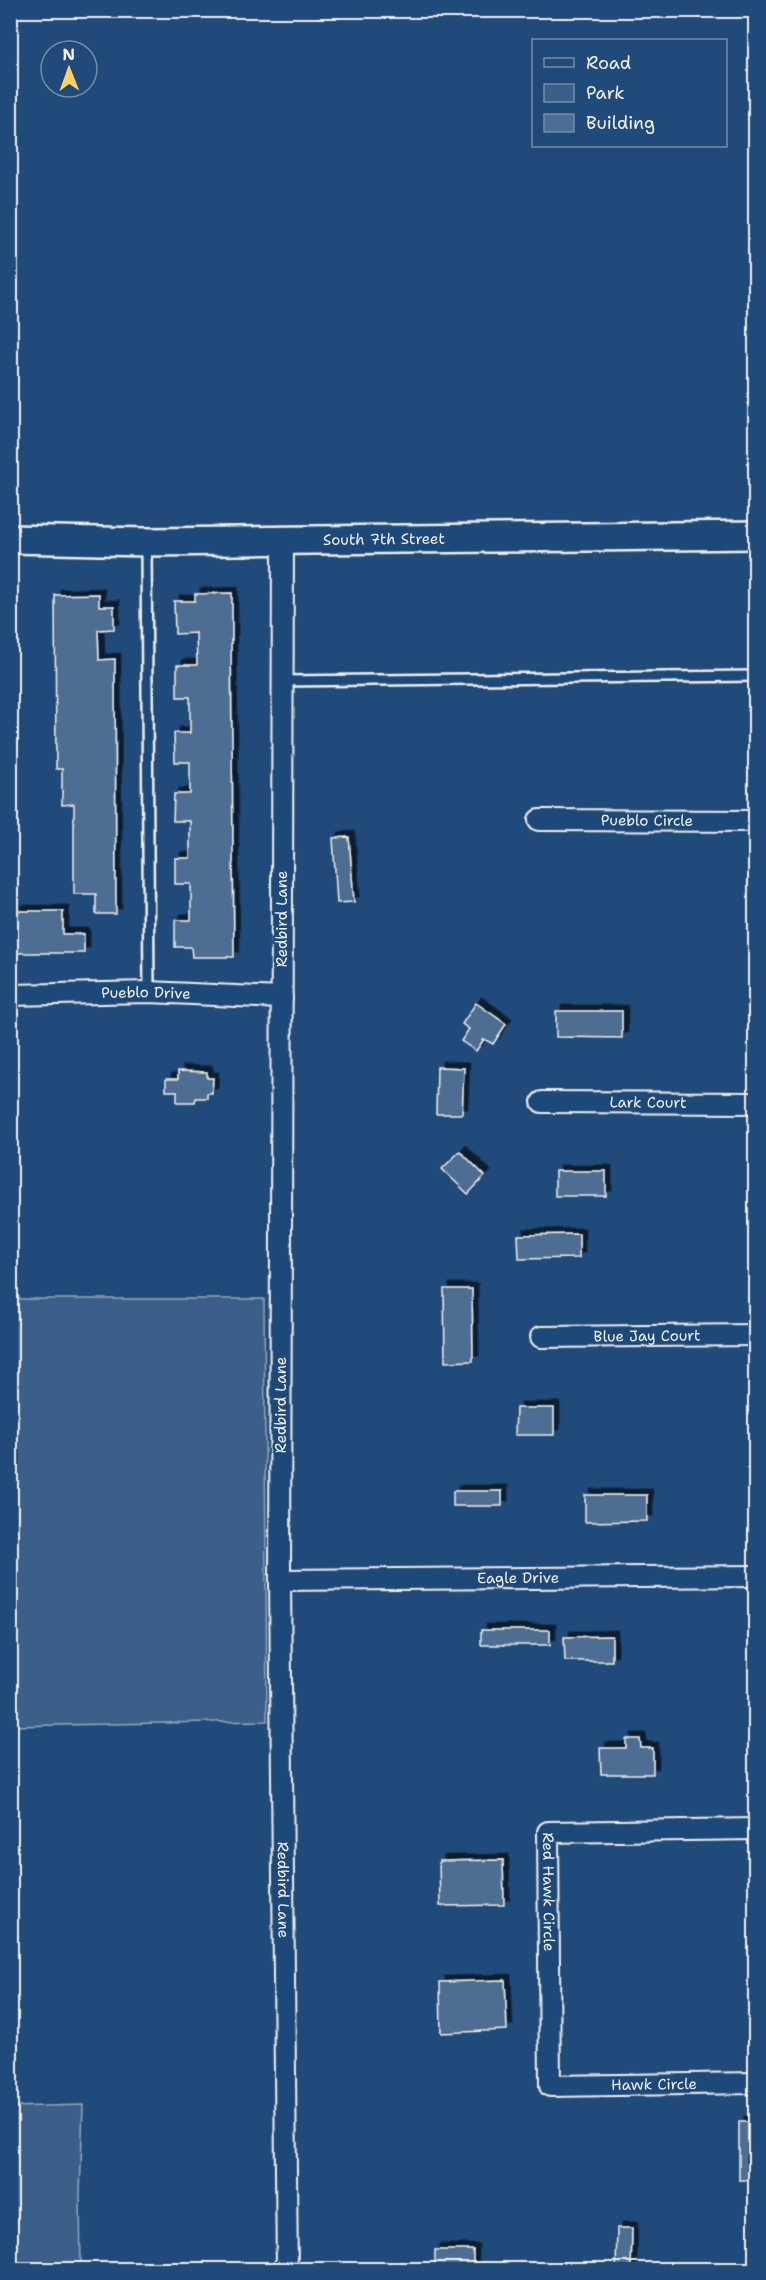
<svg xmlns="http://www.w3.org/2000/svg" width="766" height="2280" font-family="'Shantell Sans',sans-serif">
<style>
.green{fill:#3a5f88;stroke:#97a8b8;stroke-width:1.5}
.building{fill:#4d6e92;stroke:#f4f1e8;stroke-width:1.5;filter:url(#shadow)}
.lines{fill:none;stroke-linecap:round;stroke-linejoin:round}
.lane-casing{stroke:#f4f1e8;stroke-width:14}
.street-casing{stroke:#f4f1e8;stroke-width:24}
.secondary-casing{stroke:#f4f1e8;stroke-width:32}
.lane{stroke:#1f4a7a;stroke-width:9}
.street{stroke:#1f4a7a;stroke-width:20}
.secondary{stroke:#1f4a7a;stroke-width:27}
.labels{text-anchor:middle;stroke-width:5;stroke-linejoin:round;paint-order:stroke}
.street-label{font-size:15px;fill:#f4f1e8;stroke:#1f4a7a}
</style>
<defs>
<filter id="shadow"><feDropShadow dx="5.5" dy="-5.5" stdDeviation="0" flood-color="#0009"/></filter>
</defs>
<rect width="100%" height="100%" fill="#1f4a7a"/>
<filter id="ink" filterUnits="userSpaceOnUse"><feTurbulence type="fractalNoise" baseFrequency=".0167" numOctaves="2"/><feDisplacementMap in="SourceGraphic" scale="12" xChannelSelector="R" yChannelSelector="G"/><feConvolveMatrix kernelMatrix="1 2 1 2 8 2 1 2 1" color-interpolation-filters="sRGB"/></filter>
<g filter="url(#ink)">
<g class="green">
<polygon points="11,1299 264,1299 267,1721 11,1726"/>
<polygon points="83,2105 80,2195 81,2269 11,2269 11,2107"/>
</g>
<g class="building">
<polygon points="232,593 232,640 231,640 234,957 192,957 191,947 175,947 175,920 191,920 191,884 175,884 175,858 190,858 190,821 173,821 174,794 190,794 190,762 175,762 174,733 190,733 190,697 177,697 177,665 197,665 196,633 175,634 174,601 195,601 195,594"/>
<polygon points="99,594 99,606 114,606 114,629 98,630 99,660 115,659 116,914 96,914 96,894 74,894 74,804 62,805 62,769 56,769 55,595"/>
<polygon points="349,837 354,902 337,903 333,838"/>
<polygon points="16,911 63,911 63,934 84,934 84,953 16,953"/>
<polygon points="476,1003 506,1024 493,1044 484,1039 476,1051 461,1041 469,1029 462,1024"/>
<polygon points="556,1011 622,1011 622,1038 556,1037"/>
<polygon points="437,1067 464,1068 462,1114 436,1114"/>
<polygon points="178,1071 207,1072 207,1078 213,1078 212,1093 207,1093 207,1098 196,1098 195,1102 177,1102 177,1091 166,1091 166,1079 178,1079"/>
<polygon points="460,1151 485,1176 468,1194 442,1169"/>
<rect x="555" y="1171" width="51" height="25"/>
<polygon points="579,1234 579,1258 519,1259 518,1235"/>
<polygon points="444,1289 472,1289 473,1361 445,1362"/>
<polygon points="516,1408 554,1408 554,1435 515,1435"/>
<rect x="453" y="1491" width="49" height="15"/>
<polygon points="585,1495 647,1495 647,1521 585,1522"/>
<rect x="481" y="1630" width="69" height="15"/>
<polygon points="612,1636 612,1661 565,1661 564,1637"/>
<polygon points="626,1739 640,1739 641,1748 653,1748 653,1774 601,1774 600,1748 626,1748"/>
<polygon points="503,1860 504,1905 440,1906 439,1861"/>
<polygon points="505,1980 507,2030 441,2033 440,1982"/>
<rect x="739" y="2122" width="16" height="58"/>
<polygon points="617,2228 632,2228 631,2270 616,2270"/>
<rect x="435" y="2250" width="38" height="20"/>
</g>
<g class="lines">
<g class="lane-casing">
<g id="lane">
<polyline points="146,544 149,992"/>
<polyline points="282,681 756,676"/>
</g>
</g>
<g class="street-casing">
<g id="street">
<path id="s1" d="M283,540L280,1580L287,2270"/>
<path id="s2" d="M539,820L756,821"/>
<path id="s3" d="M10,995L149,992L282,998"/>
<path id="s4" d="M542,1102L756,1103"/>
<path id="s5" d="M541,1337L756,1335"/>
<path id="s6" d="M280,1580L756,1576"/>
<path id="s7" d="M756,1829L548,1832L550,2086L756,2083"/>
</g>
</g>
<g class="secondary-casing">
<g id="secondary">
<path id="s8" d="M10,539L146,542L756,535"/>
</g>
</g>
<use href="#lane" class="lane"/>
<use href="#street" class="street"/>
<use href="#secondary" class="secondary"/>
</g>
</g>
<g class="labels">
<g class="street-label">
<text dy="5" stroke="none"><textPath href="#s8" startOffset="374">South 7th Street</textPath></text>
<text dy="5" stroke="none"><textPath href="#s2" startOffset="108">Pueblo Circle</textPath></text>
<text transform="translate(282 919) rotate(-90)" y="5">Redbird Lane</text>
<text dy="5" stroke="none"><textPath href="#s3" startOffset="136">Pueblo Drive</textPath></text>
<text dy="5" stroke="none"><textPath href="#s4" startOffset="106">Lark Court</textPath></text>
<text dy="5" stroke="none"><textPath href="#s5" startOffset="106">Blue Jay Court</textPath></text>
<text transform="translate(281 1405) rotate(-90)" y="5">Redbird Lane</text>
<text dy="5" stroke="none"><textPath href="#s6" startOffset="238">Eagle Drive</textPath></text>
<text dy="5" stroke="none"><textPath href="#s1" startOffset="1350">Redbird Lane</textPath></text>
<text dy="5" stroke="none"><textPath href="#s7" startOffset="268">Red Hawk Circle</textPath></text>
<text dy="5" stroke="none"><textPath href="#s7" startOffset="566">Hawk Circle</textPath></text>
</g>
</g>
<rect width="766" height="2280" fill="none" stroke="#1f4a7a" stroke-width="36"/>
<rect x="18" y="18" width="730" height="2244" fill="none" stroke="#f4f1e8" stroke-width="2" filter="url(#ink)"/>
<rect x="532" y="39" width="195" height="108" fill="#1f4a7a" stroke="#748da6" stroke-width="1.5"/>
<rect x="544" y="58" width="30" height="9" fill="#1f4a7a" stroke="#748da6" stroke-width="1.5"/>
<text x="586" y="69" font-size="18" fill="#f4f1e8">Road</text>
<rect x="544" y="84" width="30" height="18" fill="#3a5f88" stroke="#748da6" stroke-width="1.5"/>
<text x="586" y="99" font-size="18" fill="#f4f1e8">Park</text>
<rect x="544" y="114" width="30" height="18" fill="#4d6e92" stroke="#748da6" stroke-width="1.5"/>
<text x="586" y="129" font-size="18" fill="#f4f1e8">Building</text>
<g transform="translate(69 69) rotate(359)"><circle r="28" fill="#1f4a7a" stroke="#748da6" stroke-width="1.5"/>
<path d="M0-4.5L10 22L0 15L-10 22Z" fill="#ffd166"/>
<text y="-9" font-size="16" font-weight="bold" text-anchor="middle" fill="#f4f1e8">N</text>
</g>
</svg>
